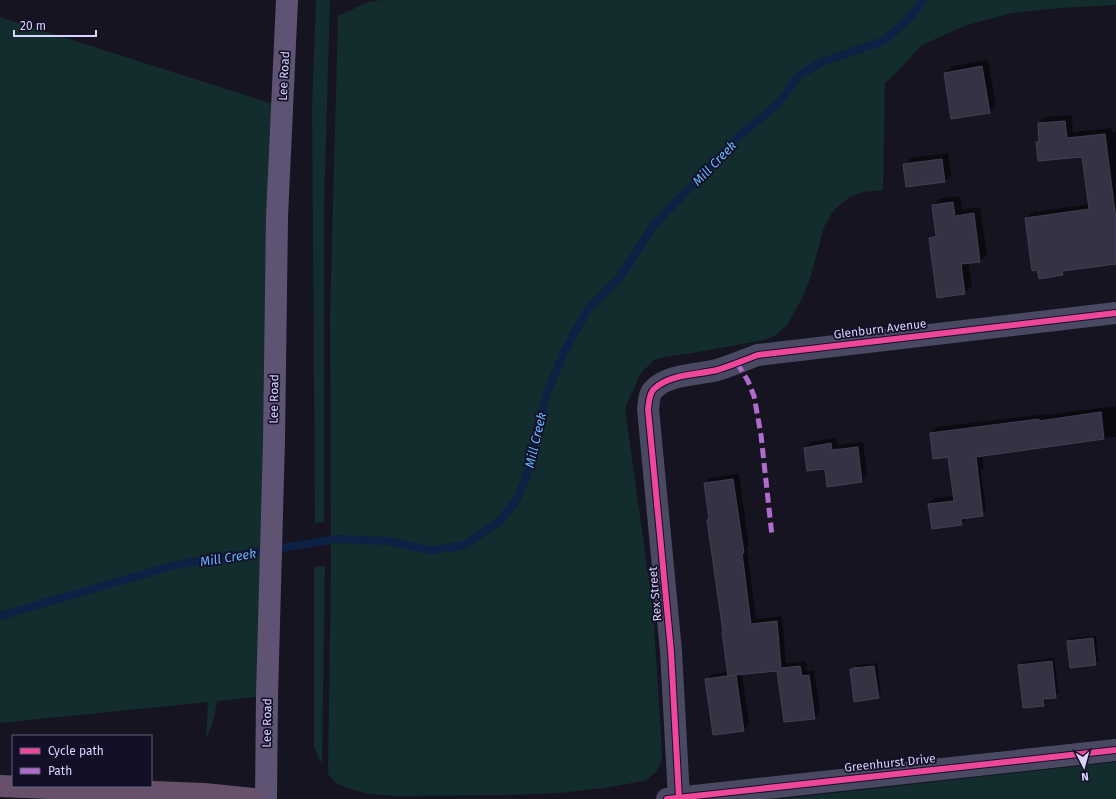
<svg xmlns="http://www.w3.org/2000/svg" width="1116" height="799" font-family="'Fira Sans',sans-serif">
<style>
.green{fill:#132c2d}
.shadow{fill:#0007}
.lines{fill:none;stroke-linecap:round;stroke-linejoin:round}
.stream{stroke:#0d2144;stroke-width:8}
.building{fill:#343243;stroke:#433f54}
.minor{stroke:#4a4962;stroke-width:22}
.major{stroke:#5e5373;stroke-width:22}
.highway{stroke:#67516a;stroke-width:22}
.quiet{stroke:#b06ccc;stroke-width:5;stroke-dasharray:10 5;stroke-linecap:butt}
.cycleway-casing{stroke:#130f26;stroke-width:8}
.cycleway{stroke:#ed469a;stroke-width:6}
.labels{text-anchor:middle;stroke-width:3.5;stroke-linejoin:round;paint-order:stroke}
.street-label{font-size:12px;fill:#d9d4ff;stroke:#130f26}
.water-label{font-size:13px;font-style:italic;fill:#62b6ff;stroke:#130f26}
</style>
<rect width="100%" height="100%" fill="#161421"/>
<g class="green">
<polygon points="316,0 330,0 324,209 324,522 315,523 312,105"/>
<polygon points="381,0 1116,0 1116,5 1059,8 1012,13 964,26 922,45 895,74 885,83 883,190 863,192 851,196 836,208 830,216 824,227 810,279 801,300 788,324 776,335 764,340 693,353 665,357 654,360 641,373 625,408 653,610 661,734 662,760 656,772 645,781 603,788 560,793 508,795 396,796 368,794 347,788 336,783 328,774 331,568 330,317 338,16 368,2"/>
<polygon points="0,17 283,107 267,696 217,701 214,718 206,740 208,702 0,723"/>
<polygon points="325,566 322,764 314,747 314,567"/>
<polygon points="1116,762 1116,799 780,799"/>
</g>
<g class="shadow">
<polygon points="988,60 996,105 989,112 945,73 952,66"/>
<polygon points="1072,115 1073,132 1111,128 1112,132 1116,132 1116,263 1067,269 1062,274 1026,218 1033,212 1090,204 1083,156 1037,143 1040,140 1039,124 1045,117"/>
<polygon points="948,153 951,175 944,182 904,165 911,158"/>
<polygon points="960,196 962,210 980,207 987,254 980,261 968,262 972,286 965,293 930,238 936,232 933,206 939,199"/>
<polygon points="1116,406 1116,437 982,455 984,469 981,471 986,510 980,516 968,517 962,524 929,504 935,498 954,496 949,456 931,433 937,427 1044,414 1045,415"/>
<polygon points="836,438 838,445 863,442 867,475 862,481 805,448 810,442"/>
<polygon points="739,474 749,546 747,548 756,619 782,616 786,663 806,661 807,671 814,670 820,712 814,718 778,670 742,673 749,724 743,730 706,680 712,674 728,672 708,520 709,518 705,484 710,478"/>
<polygon points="1096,636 1099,661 1096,664 1068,642 1071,638"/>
<polygon points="1054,658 1059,693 1055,697 1046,698 1046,702 1043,705 1019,665 1022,662"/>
<polygon points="877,663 881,694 878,698 851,670 854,667 857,665"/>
</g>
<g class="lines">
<polyline class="stream" points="0,616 175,565 337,539 387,541 430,550 462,546 500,521 517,499 531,464 537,429 547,393 564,352 588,309 621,276 653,226 744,131 761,119 780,101 799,75 822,62 883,41 909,19 923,0"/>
</g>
<g class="building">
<polygon points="982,66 990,113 951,119 944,73"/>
<polygon points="1065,121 1067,138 1105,134 1116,219 1116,264 1062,271 1063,275 1039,279 1037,270 1032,271 1025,218 1089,209 1082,157 1038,161 1036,142 1039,142 1038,123"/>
<polygon points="942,159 945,182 906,187 903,164"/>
<polygon points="953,202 955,216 974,213 980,262 961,264 965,294 937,298 929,238 936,236 932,205"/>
<polygon points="1101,412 1104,439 976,457 983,516 961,519 962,525 932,529 928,504 954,501 948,457 933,459 930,433 1039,419 1039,421"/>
<polygon points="831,443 832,450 858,447 862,482 827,487 825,469 807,471 804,448"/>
<polygon points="733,479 744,553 742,553 751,624 777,621 781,668 800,666 802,676 809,675 815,719 784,722 777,671 736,675 744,731 713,735 705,679 734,675 728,676 722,632 723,632 707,520 709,519 704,483"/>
<polygon points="1093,638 1096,665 1070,668 1067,641"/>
<polygon points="1052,661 1056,698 1043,699 1044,706 1023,708 1018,665"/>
<polygon points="874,666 879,698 854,702 850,669 853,669 853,668"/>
</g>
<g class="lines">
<g class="minor">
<path d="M679,798L671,651L648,409C649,403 649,393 654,389C669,374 697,375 717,370C731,366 744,360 758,355L1116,313"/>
<polyline points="667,799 1116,750"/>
</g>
<polyline class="major" points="266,799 267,696 274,441 277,217 287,0"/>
<polyline class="highway" points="0,786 204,794 253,799"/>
<polyline class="quiet" points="737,363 748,381 754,396 761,435 772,536"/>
<g class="cycleway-casing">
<g id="cycleway">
<path d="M679,798L671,651L648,409C649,403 649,393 654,389C669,374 697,375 717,370C731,366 744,360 758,355L1116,313"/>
<polyline points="667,799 1116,750"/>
</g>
</g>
<use href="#cycleway" class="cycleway"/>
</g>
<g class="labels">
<g class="street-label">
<text transform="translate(284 76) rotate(-87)" y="4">Lee Road</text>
<text transform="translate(880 329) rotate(-7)" y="4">Glenburn Avenue</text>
<text transform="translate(274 399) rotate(-89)" y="4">Lee Road</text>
<text transform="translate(655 594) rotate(-95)" y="4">Rex Street</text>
<text transform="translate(267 723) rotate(-89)" y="4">Lee Road</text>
<text transform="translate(890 763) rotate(-6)" y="4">Greenhurst Drive</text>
</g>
<g class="water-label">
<text transform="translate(714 163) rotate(-46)" y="5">Mill Creek</text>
<text transform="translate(535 440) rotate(-77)" y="5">Mill Creek</text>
<text transform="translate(228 557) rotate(-9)" y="5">Mill Creek</text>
</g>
</g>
<rect x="12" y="735" width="140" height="52" fill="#130f26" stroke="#625e7d"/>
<rect x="20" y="748" width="20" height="6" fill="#ed469a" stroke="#625e7d"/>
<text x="48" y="755" font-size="12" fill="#d9d4ff">Cycle path</text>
<rect x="20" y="768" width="20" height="6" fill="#b06ccc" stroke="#625e7d"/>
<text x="48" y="775" font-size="12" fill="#d9d4ff">Path</text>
<g transform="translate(1084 767) rotate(174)" stroke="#130f26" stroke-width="3" paint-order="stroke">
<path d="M0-3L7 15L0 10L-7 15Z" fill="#d9d4ff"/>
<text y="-6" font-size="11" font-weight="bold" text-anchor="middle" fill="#d9d4ff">N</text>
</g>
<path d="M14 30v6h82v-6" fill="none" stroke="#d9d4ff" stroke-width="2"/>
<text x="20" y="30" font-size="12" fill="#d9d4ff" stroke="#130f26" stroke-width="3" paint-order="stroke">20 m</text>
</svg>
